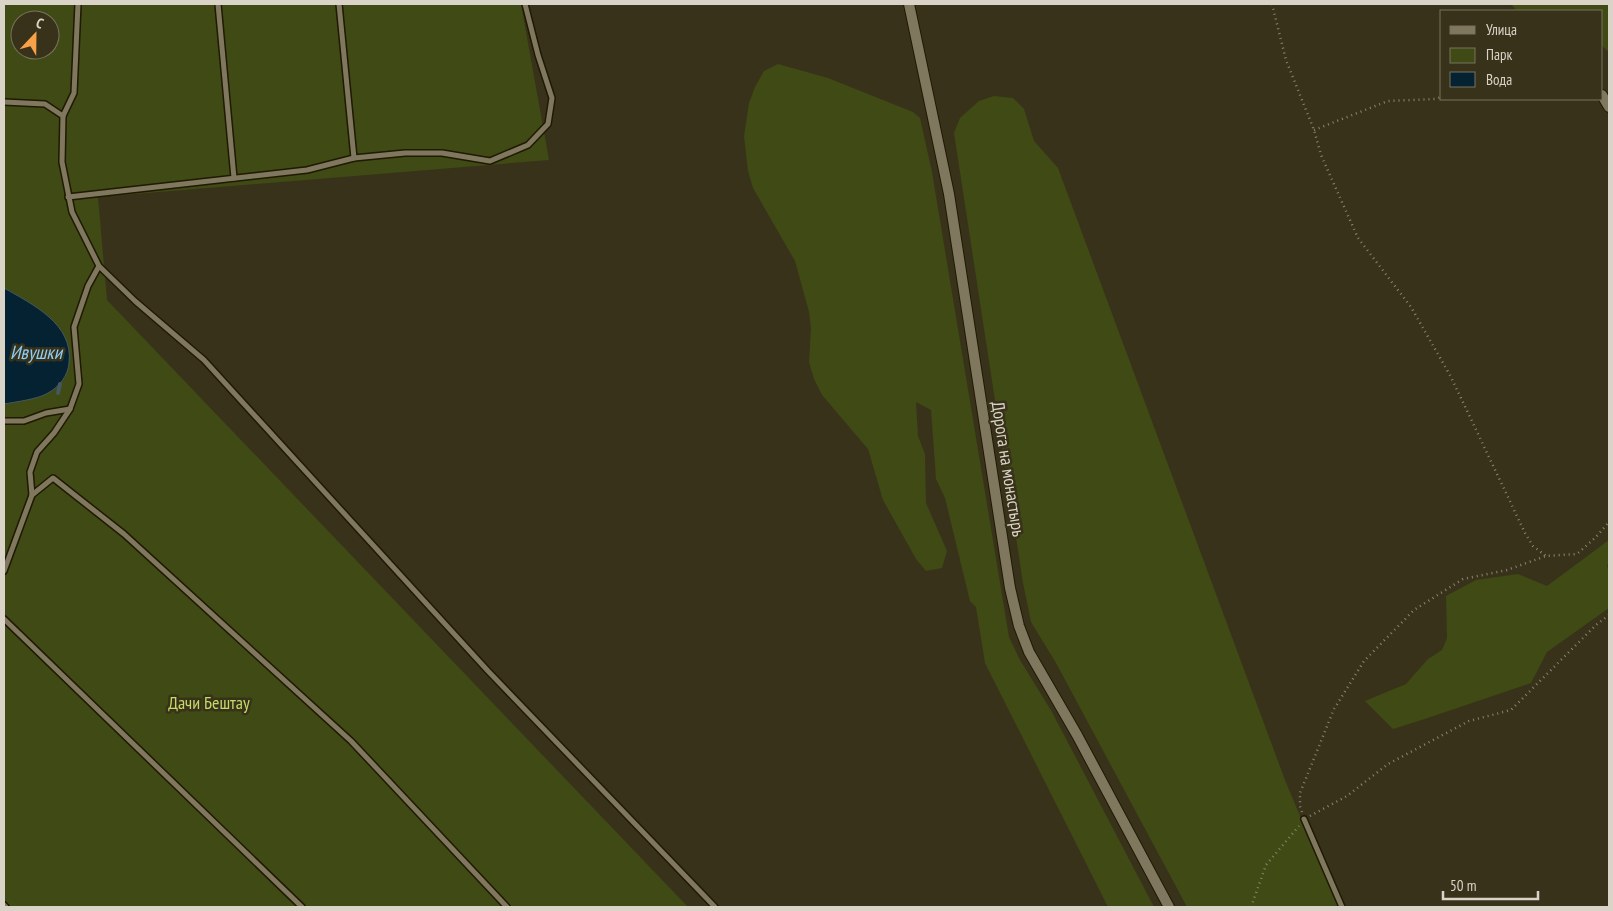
<svg xmlns="http://www.w3.org/2000/svg" width="1613" height="911" font-family="'PT Sans Narrow',sans-serif">
<style>
.green{fill:#3f4a14;fill-rule:evenodd}
.water{fill:#052233;stroke:#45575f}
.lines{fill:none;stroke-linecap:round;stroke-linejoin:round}
.stream{stroke:#45575f;stroke-width:4}
.lane-casing{stroke:#201903;stroke-width:8}
.street-casing{stroke:#201903;stroke-width:12}
.path{stroke:#8a8472;stroke-width:2.5;stroke-dasharray:1 4;stroke-linecap:butt}
.lane{stroke:#7f775e;stroke-width:5}
.street{stroke:#7f775e;stroke-width:10}
.labels{text-anchor:middle;stroke-width:5;stroke-linejoin:round;paint-order:stroke}
.street-label{font-size:18px;fill:#d9d4c7;stroke:#39321b}
.park-label{font-size:18px;fill:#c1db66;stroke:#39321b}
.water-label{font-size:19px;font-style:italic;fill:#8fcff9;stroke:#39321b}
</style>
<rect width="100%" height="100%" fill="#39321b"/>
<g class="green">
<path d="M4,4H521L549,160L98,197L107,300L688,907H4ZM20,20H50V50H20Z"/>
<polygon points="1511,4 1609,4 1609,52 1602,46 1602,11 1517,11"/>
<polygon points="778,64 828,78 913,112 920,118 932,172 1009,637 1020,660 1052,712 1154,907 1108,907 985,663 976,607 970,601 945,498 936,479 931,410 916,402 918,436 925,454 926,503 947,551 942,568 926,571 916,559 883,500 868,449 822,395 814,379 809,362 811,328 809,312 795,261 753,188 748,171 744,136 749,103 755,87 764,71"/>
<polygon points="994,96 1013,98 1024,109 1034,141 1058,168 1285,780 1338,907 1187,907 1056,663 1031,622 1023,583 954,133 960,118 979,101"/>
<path d="M1609,540V564L1607,565L1609,572V608L1547,652L1531,683C1485,698 1439,715 1393,729L1365,701L1406,684L1428,659L1442,650L1447,638L1446,596L1476,580L1518,574L1547,586Z"/>
</g>
<path class="water" d="M4,288C32,304 74,324 69,363C68,376 59,387 48,393C39,399 15,402 4,404Z"/>
<g class="lines">
<polyline class="stream" points="58,393 60,384"/>
<g class="lane-casing">
<g id="lane">
<polyline points="218,4 234,178"/>
<polyline points="339,4 354,158"/>
<polyline points="4,102 45,104 63,116"/>
<polyline points="68,197 307,170 354,158 405,153 442,153 490,161 528,145 548,124 552,98 538,55 525,4"/>
<polyline points="99,266 135,301 204,360 488,671 715,907"/>
<polyline points="4,421 24,421 46,413 70,409"/>
<polyline points="32,495 53,478 124,534 351,741 507,907"/>
<polyline points="4,571 32,495 30,472 37,452 54,433 70,409 79,384 74,327 88,286 99,266 72,212 62,162 63,116 74,93 78,4"/>
<polyline points="4,619 302,907"/>
<polyline points="1304,819 1342,907"/>
<polyline points="4,905 6,907"/>
</g>
</g>
<g class="street-casing">
<g id="street">
<polyline points="909,4 949,194 1010,588 1019,626 1029,652 1077,735 1169,907"/>
<polyline points="1602,95 1609,107"/>
</g>
</g>
<g class="path">
<polyline points="1272,4 1286,60 1314,130 1321,155 1358,238 1411,307 1451,377 1525,533 1533,546 1546,556"/>
<polyline points="1314,130 1388,101 1435,99 1442,97"/>
<polyline points="1302,812 1300,806 1300,793 1334,709 1364,661 1414,610 1463,579 1507,570 1546,556 1577,554 1596,537 1609,522"/>
<polyline points="1310,816 1347,796 1388,764 1469,721 1511,710 1596,625 1609,615"/>
<polyline points="1251,907 1266,865 1299,826"/>
</g>
<use href="#lane" class="lane"/>
<use href="#street" class="street"/>
</g>
<g class="labels">
<g class="street-label">
<text transform="translate(1008 469) rotate(81)" y="6">Дорога на монастырь</text>
</g>
<g class="park-label">
<text x="209" y="709">Дачи Бештау</text>
</g>
<g class="water-label">
<text x="36" y="359">Ивушки</text>
</g>
</g>
<rect width="1613" height="911" fill="none" stroke="#d9d4c7" stroke-width="10"/>
<rect x="1440" y="10" width="162" height="90" fill="#39321b" stroke="#797360"/>
<rect x="1450" y="26" width="25" height="8" fill="#7f775e" stroke="#797360"/>
<text x="1486" y="35" font-size="15" fill="#d9d4c7">Улица</text>
<rect x="1450" y="48" width="25" height="15" fill="#3f4a14" stroke="#797360"/>
<text x="1486" y="60" font-size="15" fill="#d9d4c7">Парк</text>
<rect x="1450" y="72" width="25" height="15" fill="#052233" stroke="#797360"/>
<text x="1486" y="85" font-size="15" fill="#d9d4c7">Вода</text>
<g transform="translate(35 35) rotate(22)"><circle r="24" fill="#39321b" stroke="#797360"/>
<path d="M0-4L9 19L0 12L-9 19Z" fill="#f7a149"/>
<text y="-8" font-size="14" font-weight="bold" text-anchor="middle" fill="#d9d4c7">С</text>
</g>
<path d="M1443 891v8h95v-8" fill="none" stroke="#d9d4c7" stroke-width="2.5"/>
<text x="1450" y="891" font-size="15" fill="#d9d4c7" stroke="#39321b" stroke-width="4" paint-order="stroke">50 m</text>
</svg>
